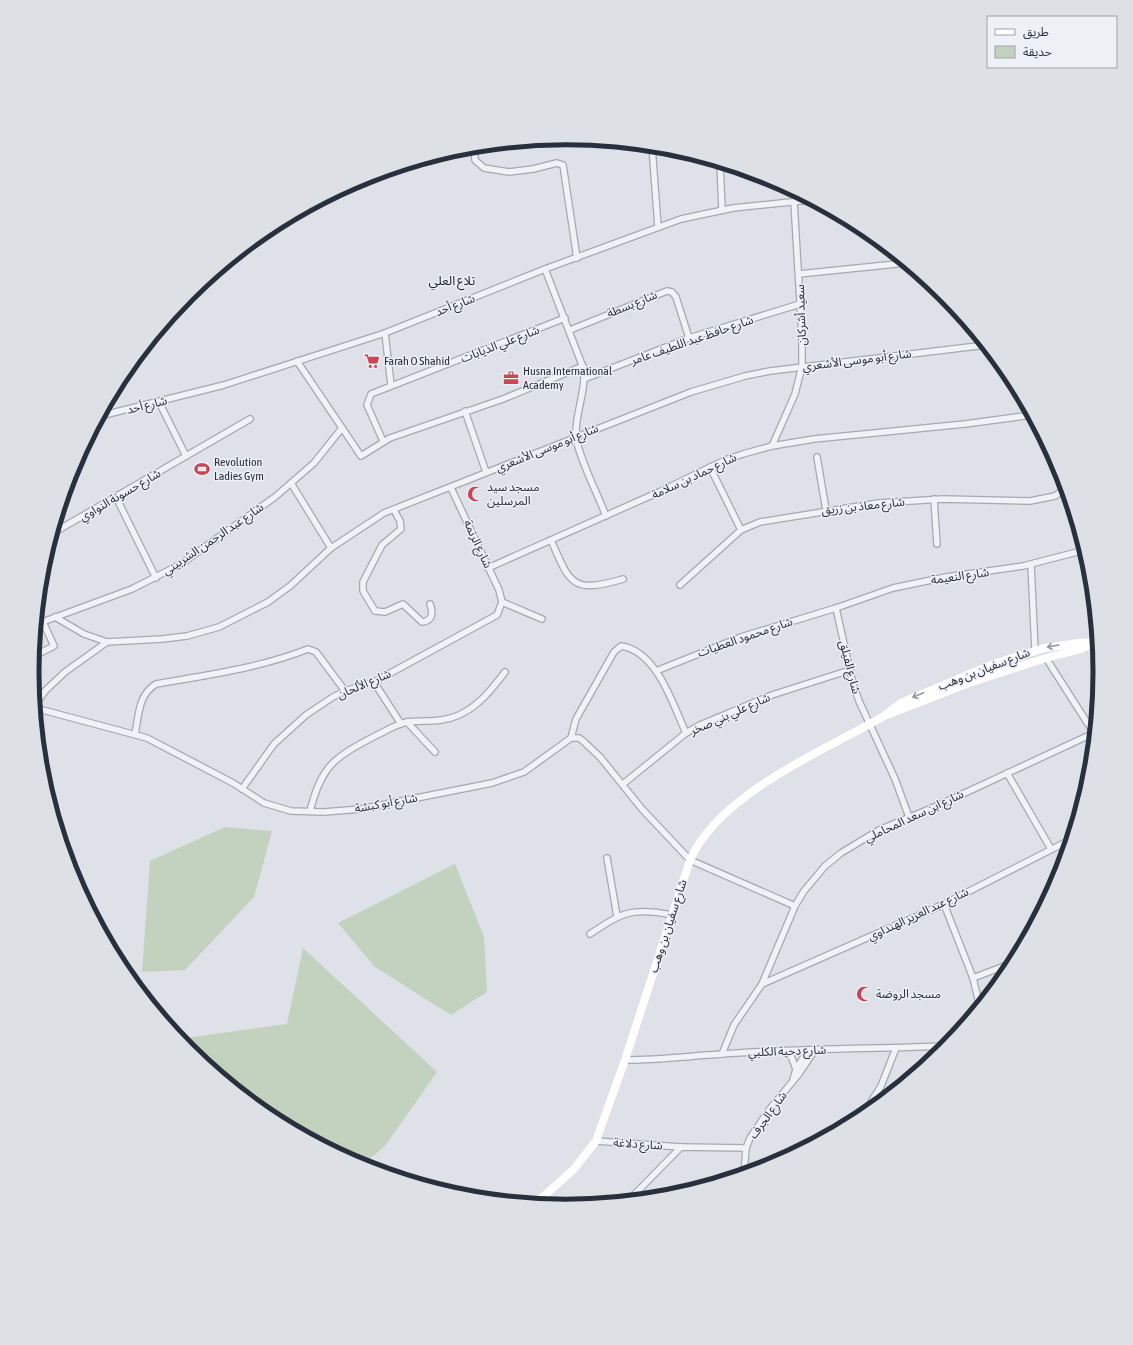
<svg xmlns="http://www.w3.org/2000/svg" width="1133" height="1345" font-family="'Asap Condensed','Noto Sans Arabic',sans-serif">
<style>
.green{fill:#c3d1bf}
.lines{fill:none;stroke-linecap:round;stroke-linejoin:round}
.street-casing{stroke:#a4a8b1;stroke-width:8}
.street{stroke:#f0f2f5;stroke-width:5.5}
.secondary{stroke:#fff;stroke-width:8}
.oneway{stroke:#94979e}
.labels{text-anchor:middle;stroke-width:3;stroke-linejoin:round;paint-order:stroke}
.street-label{font-size:12px;fill:#282f3d;stroke:#edf0f5}
.poi-label{font-size:12px;fill:#282f3d;stroke:#edf0f5;text-anchor:start}
.neighbourhood-label{font-size:13px;fill:#1a202e;stroke:#edf0f5}
.rim{fill:none;stroke:#282f3d;stroke-width:5}
</style>
<rect width="100%" height="100%" fill="#dee1e7"/>
<g class="green">
<polygon points="225,827 272,831 254,897 185,970 142,972 150,861"/>
<polygon points="455,864 484,937 487,992 451,1015 375,967 338,923"/>
<polygon points="303,948 437,1072 385,1146 361,1166 269,1117 188,1050 179,1039 287,1024"/>
</g>
<g class="lines">
<g class="street-casing">
<g id="street">
<polyline points="652,146 658,227"/>
<polyline points="474,147 475,160 484,168 509,172 533,169 557,163 563,165 577,258"/>
<polyline points="720,163 722,210"/>
<path d="M545,269L584,370C586,392 575,413 576,435C576,452 599,497 606,516"/>
<polyline points="799,274 906,263"/>
<polyline points="570,330 667,291 672,292 676,297 689,338"/>
<polyline points="385,333 391,385"/>
<polyline points="297,361 361,456 390,438 503,399 583,366"/>
<polyline points="584,379 689,338 800,304"/>
<polyline points="159,402 186,456"/>
<polyline points="465,411 486,472"/>
<polyline points="100,416 224,385 385,333 545,269 681,219 733,208 810,200"/>
<polyline points="383,441 367,405 371,394 565,318"/>
<polyline points="772,446 795,394 802,366 802,335 794,202"/>
<polyline points="817,457 826,510"/>
<polyline points="710,467 741,530"/>
<polyline points="291,483 331,548"/>
<polyline points="116,497 156,578"/>
<polyline points="934,499 937,544"/>
<path d="M394,510L400,521L401,529L382,545L363,582V591L375,611L385,612L403,604L422,622C433,621 433,612 430,604"/>
<polyline points="53,533 250,419"/>
<path d="M551,540C570,584 572,594 623,579"/>
<polyline points="1031,565 1035,650"/>
<polyline points="488,568 659,492 725,460 743,454 772,446 814,439 965,424 1032,415"/>
<polyline points="680,585 741,530 760,522 878,503 943,499 1030,501 1055,496 1066,488"/>
<polyline points="502,602 542,619"/>
<polyline points="836,608 853,684 859,701 895,779 909,817"/>
<polyline points="55,617 84,634 107,642 162,639 187,636 219,627 268,602 290,586 331,548 384,513 691,392 745,376 770,371 986,345"/>
<polyline points="37,624 132,589 181,564 275,497 314,463 342,428"/>
<polyline points="107,642 65,672 46,690 37,702 39,709 147,738 233,783 264,803 291,811 324,812 361,809 492,783 524,772 571,738 579,738 583,741 600,757 642,809 690,860 795,906"/>
<polyline points="34,656 54,646 43,622"/>
<polyline points="1046,658 1095,735"/>
<polyline points="656,671 741,637 836,608 893,588 946,577 1023,566 1085,550"/>
<polyline points="374,682 401,724"/>
<polyline points="407,722 435,752"/>
<path d="M135,734C139,715 138,695 156,684C207,675 260,668 308,649L316,652L345,691"/>
<path d="M571,738L576,719L614,652L621,646C657,651 673,705 686,733"/>
<polyline points="1007,773 1051,849"/>
<polyline points="623,784 686,733 700,725 772,695 850,670"/>
<polyline points="242,789 274,744 306,715 333,697 345,691 374,682 497,615 502,602 499,590 451,488"/>
<path d="M310,811C322,764 335,757 377,735C386,731 398,723 408,722C425,720 442,723 459,715C479,706 492,689 505,672"/>
<polyline points="607,858 617,916"/>
<polyline points="944,904 973,978 980,1007"/>
<path d="M590,934C623,912 632,907 672,915"/>
<polyline points="973,978 1015,962"/>
<polyline points="762,984 944,904 1072,839"/>
<polyline points="784,1051 791,1056 796,1069"/>
<polyline points="722,1054 734,1025 762,984 795,906 804,891 825,866 841,853 879,830 939,805 1094,733"/>
<path d="M625,1060C658,1060 690,1056 722,1054C798,1048 873,1049 948,1046"/>
<polyline points="793,1080 796,1069 808,1050"/>
<polyline points="861,1118 881,1086 896,1048"/>
<polyline points="596,1141 681,1147"/>
<polyline points="744,1174 746,1148 750,1138 769,1110 798,1075 815,1050"/>
<polyline points="628,1201 681,1147 746,1148"/>
</g>
</g>
<use href="#street" class="street"/>
<g class="secondary">
<polyline points="887,715 969,683 1046,658 1081,649 1091,644"/>
<path d="M535,1204L574,1169L596,1141L625,1060L690,860C720,793 822,752 884,716L901,703L996,663L1045,648L1078,643L1098,642"/>
</g>
</g>
<defs><path id="oneway-shaft" d="M-6 0H5M1.5-3L5.5 0L1.5 3" fill="none" stroke-width="1.6" stroke-linecap="round" stroke-linejoin="round"/></defs>
<g class="oneway">
<use href="#oneway-shaft" transform="translate(1053 646) rotate(170)"/>
<use href="#oneway-shaft" transform="translate(918 695) rotate(157)"/>
</g>
<defs>
<g id="supermarket-bare" transform="scale(1.2)"><path d="M-6-5.5h2.5l.6 2H6L4.5 2H-2.5L-4.4-4H-6ZM-1.5 3.2a1.3 1.3 0 1 0 .1 0ZM3 3.2a1.3 1.3 0 1 0 .1 0Z" fill="#c94656" stroke="#edf0f5" stroke-width="2.5" paint-order="stroke"/></g>
<g id="office-bare" transform="scale(1.2)"><path d="M-6-3h4V-5.5h4V-3h4V5H-6ZM-1-4.5V-3h2v-1.5ZM-6 0V1H6V0Z" fill="#c94656" stroke="#edf0f5" stroke-width="2.5" paint-order="stroke"/></g>
<g id="stadium-bare" transform="scale(1.2)"><path d="M0-5a6.5 5 0 1 0 0 10a6.5 5 0 1 0 0-10ZM-3.5-1.8h7v3.6h-7Z" fill="#c94656" stroke="#edf0f5" stroke-width="2.5" paint-order="stroke"/></g>
<g id="mosque-bare" transform="scale(1.2)"><path d="M3.5-4.9A6 6 0 1 0 3.5 4.9A5 5 0 1 1 3.5-4.9Z" fill="#c94656" stroke="#edf0f5" stroke-width="2.5" paint-order="stroke"/></g>
</defs>
<g fill-rule="evenodd">
<use href="#supermarket-bare" x="372" y="361"/>
<use href="#office-bare" x="511" y="378"/>
<use href="#stadium-bare" x="202" y="469"/>
<use href="#mosque-bare" x="475" y="494"/>
<use href="#mosque-bare" x="864" y="994"/>
</g>
<g class="labels">
<g class="street-label">
<text transform="translate(632 304) rotate(-22)" y="4">شارع بسطة</text>
<text transform="translate(455 305) rotate(-21)" y="4">شارع أحد</text>
<text transform="translate(801 315) rotate(-92)" y="4">سعيد أشركان</text>
<text transform="translate(692 340) rotate(-19)" y="4">شارع حافظ عبد اللطيف عامر</text>
<text transform="translate(500 344) rotate(-21)" y="4">شارع علي الذيابات</text>
<text transform="translate(857 360) rotate(-7)" y="4">شارع أبو موسى الأشعري</text>
<text transform="translate(147 405) rotate(-14)" y="4">شارع أحد</text>
<text transform="translate(547 448) rotate(-22)" y="4">شارع أبو موسى الأشعري</text>
<text transform="translate(694 476) rotate(-25)" y="4">شارع حماد بن سلامة</text>
<text transform="translate(120 495) rotate(-30)" y="4">شارع حسونة النواوي</text>
<text transform="translate(863 506) rotate(-6)" y="4">شارع معاذ بن زريق</text>
<text transform="translate(213 539) rotate(-34)" y="4">شارع عبد الرحمن الشربيني</text>
<text transform="translate(478 544) rotate(65)" y="4">شارع الرتمة</text>
<text transform="translate(960 576) rotate(-8)" y="4">شارع النعيمة</text>
<text transform="translate(745 637) rotate(-19)" y="4">شارع محمود العطيات</text>
<text transform="translate(850 667) rotate(76)" y="4">شارع الفيلق</text>
<text transform="translate(984 669) rotate(-21)" y="4">شارع سفيان بن وهب</text>
<text transform="translate(364 684) rotate(-23)" y="4">شارع الألحان</text>
<text transform="translate(730 714) rotate(-24)" y="4">شارع علي بني صخر</text>
<text transform="translate(386 803) rotate(-10)" y="4">شارع أبو كبشة</text>
<text transform="translate(914 816) rotate(-25)" y="4">شارع ابن سعد المحاملي</text>
<text transform="translate(918 914) rotate(-25)" y="4">شارع عبد العزيز الهنداوي</text>
<text transform="translate(668 926) rotate(-72)" y="4">شارع سفيان بن وهب</text>
<text transform="translate(787 1051) rotate(-2)" y="4">شارع دحية الكلبي</text>
<text transform="translate(768 1115) rotate(-54)" y="4">شارع الجرف</text>
<text transform="translate(638 1144) rotate(4)" y="4">شارع دلاغة</text>
</g>
<g class="poi-label">
<text x="384" y="365">Farah O Shahid</text>
<text x="523" y="375">Husna International<tspan x="523" dy="14">Academy</tspan></text>
<text x="214" y="466">Revolution<tspan x="214" dy="14">Ladies Gym</tspan></text>
<text x="487" y="491">مسجد سيد<tspan x="487" dy="14">المرسلين</tspan></text>
<text x="876" y="998">مسجد الروضة</text>
</g>
<g class="neighbourhood-label">
<text x="452" y="285">تلاع العلي</text>
</g>
</g>
<path d="M0 0H1133V1345H0ZM39 672a527 527 0 1 1 1054 0a527 527 0 1 1-1054 0Z" fill="#dde1e6" fill-rule="evenodd"/>
<path class="rim" d="M39 672a527 527 0 1 1 1054 0a527 527 0 1 1-1054 0Z"/>
<rect x="987" y="16" width="130" height="52" fill="#edf0f5" stroke="#9ea3ab"/>
<rect x="995" y="29" width="20" height="6" fill="#ffffff" stroke="#9ea3ab"/>
<text x="1023" y="36" font-size="12" fill="#282f3d">طريق</text>
<rect x="995" y="46" width="20" height="12" fill="#c3d1bf" stroke="#9ea3ab"/>
<text x="1023" y="56" font-size="12" fill="#282f3d">حديقة</text>
</svg>
